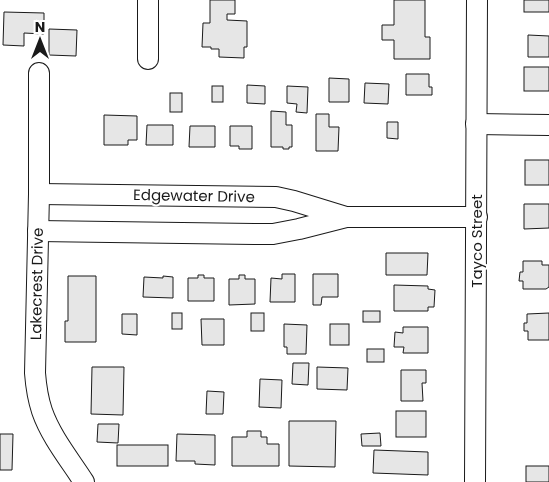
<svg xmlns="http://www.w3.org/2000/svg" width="549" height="482" font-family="Poppins,sans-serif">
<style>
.building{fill:#e6e6e6;stroke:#1a1a1a}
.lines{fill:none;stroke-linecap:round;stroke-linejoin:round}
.minor-casing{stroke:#1a1a1a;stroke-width:22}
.minor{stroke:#fff;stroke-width:20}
.labels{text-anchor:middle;stroke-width:4;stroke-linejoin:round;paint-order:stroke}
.street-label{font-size:15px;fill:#1a1a1a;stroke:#fff}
</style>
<rect width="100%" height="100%" fill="#fff"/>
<g class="building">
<polygon points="210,0 235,0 235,14 227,14 227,20 247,21 247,47 244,47 244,58 219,57 219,49 211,49 211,47 202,47 203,23 210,23"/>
<polygon points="394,0 425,0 425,37 430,37 430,59 394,59 394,40 382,40 382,25 394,25"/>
<rect x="524" y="0" width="25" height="12"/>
<polygon points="4,12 44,13 44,34 24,33 24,46 3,45"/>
<polygon points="49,29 77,30 76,56 49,55"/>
<polygon points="528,35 549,36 549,57 528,57"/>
<rect x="524" y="67" width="25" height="24"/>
<polygon points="406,74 429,74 429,87 432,87 432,95 406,95"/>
<polygon points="329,78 349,79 349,102 329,102"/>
<polygon points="365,83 389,84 388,104 364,103"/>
<polygon points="247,85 265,86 265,104 247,103"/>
<rect x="212" y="86" width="11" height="16"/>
<polygon points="287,86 308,87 307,113 296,112 297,104 287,103"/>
<rect x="170" y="93" width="12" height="19"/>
<polygon points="271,111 286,112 286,125 292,125 292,147 289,147 289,149 283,149 283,147 271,147"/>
<polygon points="316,114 329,114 329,127 339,127 338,151 316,151"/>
<polygon points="104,115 137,116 137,140 128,140 128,145 104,145"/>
<polygon points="387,122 398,122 398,139 387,138"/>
<polygon points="147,125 173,125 173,145 146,145"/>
<polygon points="190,126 215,126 215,147 189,147"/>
<polygon points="230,126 252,126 252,149 239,149 239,146 230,146"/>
<rect x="525" y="160" width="24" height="25"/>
<polygon points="524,204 549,204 549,228 524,229"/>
<polygon points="386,253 428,253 427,275 386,275"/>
<polygon points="523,261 542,261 542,265 549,265 549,287 546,289 523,289 523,281 519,281 520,272 523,272"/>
<polygon points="282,274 295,274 295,302 270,302 271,278 282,279"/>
<polygon points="313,274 338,274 338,297 322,297 321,305 313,305"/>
<polygon points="198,275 204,275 204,278 214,278 214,301 188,301 188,278 198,278"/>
<polygon points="239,275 245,275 245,279 255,279 255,304 229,305 229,279 239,279"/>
<polygon points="68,276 96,276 96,342 65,342 65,321 68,321"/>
<polygon points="163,276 173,277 173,298 143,297 144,277 163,278"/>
<polygon points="394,285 428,286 428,289 435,290 434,307 428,307 428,311 394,311"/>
<rect x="363" y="311" width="17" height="11"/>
<rect x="172" y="313" width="10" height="16"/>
<rect x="251" y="313" width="13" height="18"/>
<polygon points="549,313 549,340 528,340 528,331 524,331 524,323 527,323 527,314"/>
<polygon points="122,314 137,314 137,335 122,334"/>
<polygon points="201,319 224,319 224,345 202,345"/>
<polygon points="284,324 307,325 306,354 287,354 287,347 284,347"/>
<rect x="330" y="324" width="19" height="21"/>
<polygon points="403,327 428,327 428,353 403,353 404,347 394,347 395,332 403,333"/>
<rect x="367" y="349" width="17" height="13"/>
<polygon points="293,363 309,363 308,385 292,384"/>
<polygon points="92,367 124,367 123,415 91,414"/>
<polygon points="317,367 348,368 347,390 317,389"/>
<polygon points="401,370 426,370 426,383 422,383 423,401 401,401"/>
<polygon points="260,379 282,380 281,408 259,407"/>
<polygon points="207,391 224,392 223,414 206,414"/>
<rect x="396" y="411" width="30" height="26"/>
<polygon points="289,421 336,421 335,467 289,466"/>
<polygon points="98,424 119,424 118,443 97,442"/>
<polygon points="247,431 261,431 261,437 267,437 267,444 279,444 279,466 232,466 232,437 247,437"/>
<polygon points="380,433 381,446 362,446 361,434"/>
<polygon points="0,434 13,434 12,470 0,470"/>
<polygon points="177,434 215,435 215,465 195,464 195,461 176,461"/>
<rect x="117" y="445" width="51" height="21"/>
<polygon points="374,450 428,452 428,475 373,473"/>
<rect x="526" y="466" width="23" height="16"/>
</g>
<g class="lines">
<g class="minor-casing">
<g id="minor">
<polyline points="148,0 148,59"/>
<path d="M39,73V194L35,373C36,386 38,399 42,411C51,437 70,460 84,482"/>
<polyline points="476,124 549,125"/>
<polyline points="39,194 276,197 294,201 346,217"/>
<polyline points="38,231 254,234 273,234 299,229 346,217 477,217"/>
<polyline points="475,482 477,0"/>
</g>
</g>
<use href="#minor" class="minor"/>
</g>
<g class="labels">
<g class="street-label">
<text transform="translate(194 196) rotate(1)" y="5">Edgewater Drive</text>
<text transform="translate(477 241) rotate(-90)" y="5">Tayco Street</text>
<text transform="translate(37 284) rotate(-89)" y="5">Lakecrest Drive</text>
</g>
</g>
<g transform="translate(40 40)" stroke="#ffffff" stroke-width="4" paint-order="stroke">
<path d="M0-4L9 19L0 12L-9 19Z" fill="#1a1a1a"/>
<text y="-8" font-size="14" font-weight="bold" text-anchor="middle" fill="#1a1a1a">N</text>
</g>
</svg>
